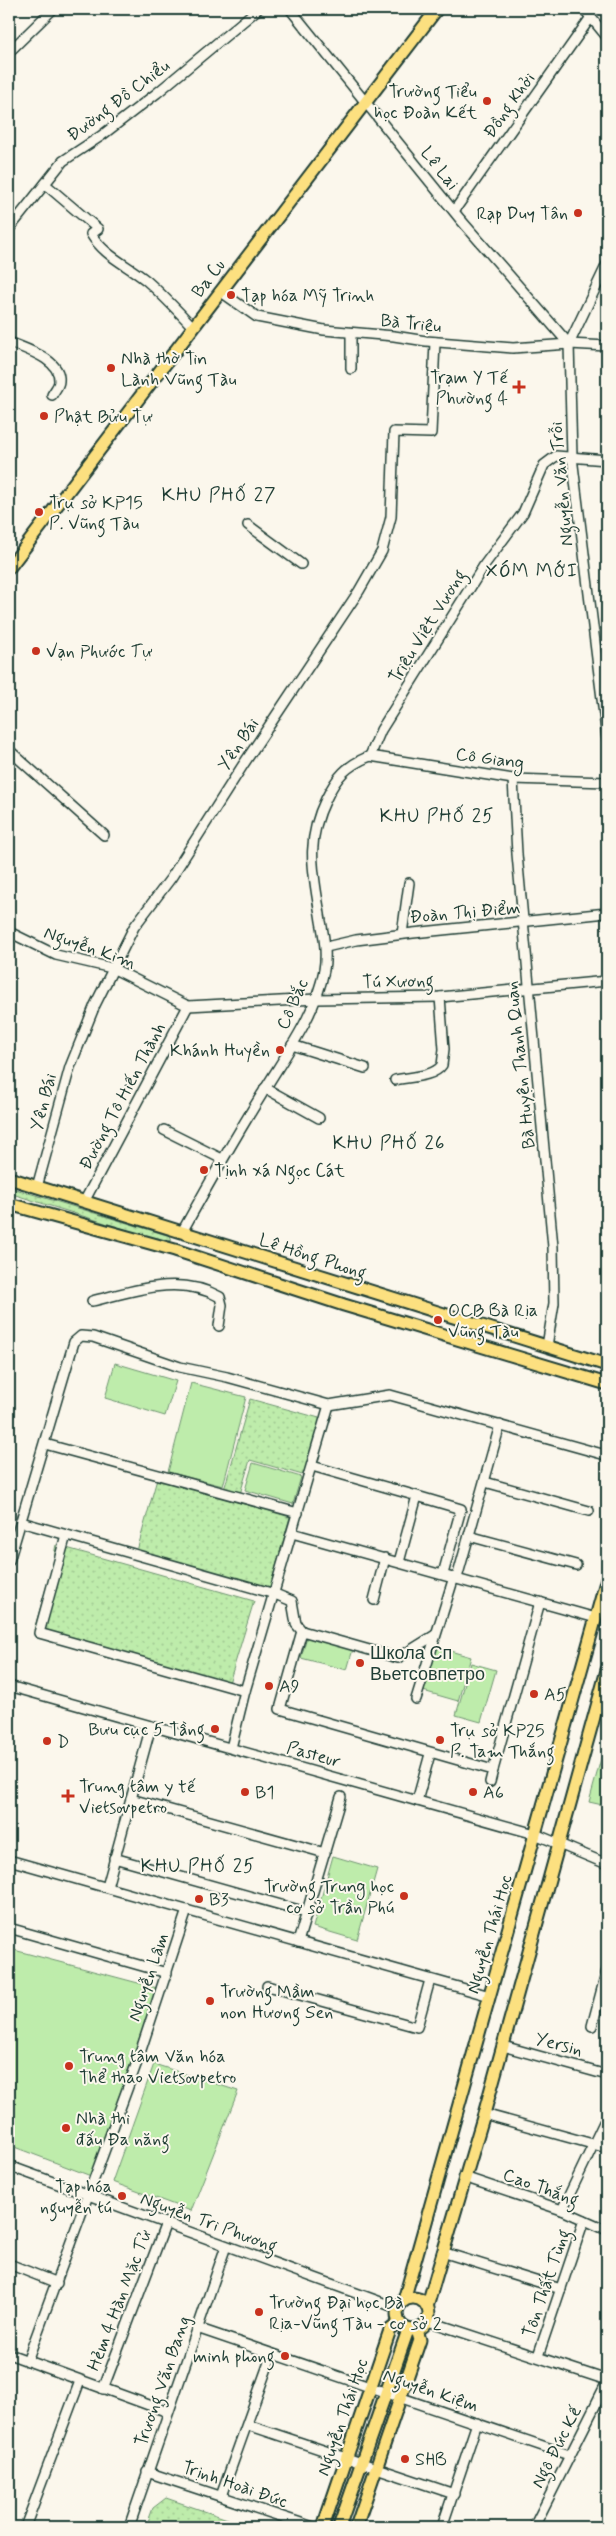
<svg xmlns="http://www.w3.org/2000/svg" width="616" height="2536" font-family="Mynerve,sans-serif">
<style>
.grass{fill:url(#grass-dots);stroke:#6e9470}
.garden{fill:#beecab;stroke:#6e9470}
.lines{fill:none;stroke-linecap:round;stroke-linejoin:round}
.minor-casing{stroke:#1f3d34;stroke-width:12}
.major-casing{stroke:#1f3d34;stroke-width:15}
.minor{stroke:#fbf7ec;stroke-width:9}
.major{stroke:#fce080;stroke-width:11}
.poi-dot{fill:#c8321e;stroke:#fbf7ec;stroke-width:2}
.labels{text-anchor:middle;stroke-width:4;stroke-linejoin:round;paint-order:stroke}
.poi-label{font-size:18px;fill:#1f3d34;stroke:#fbf7ec;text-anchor:start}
.street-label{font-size:18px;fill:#1f3d34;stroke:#fbf7ec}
.neighbourhood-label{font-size:19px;letter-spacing:1px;fill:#1f3d34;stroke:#fbf7ec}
</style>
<defs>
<pattern id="grass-dots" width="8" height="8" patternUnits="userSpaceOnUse" patternTransform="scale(1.25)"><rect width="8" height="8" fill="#beecab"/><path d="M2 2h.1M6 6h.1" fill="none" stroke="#a3cb94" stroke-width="1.8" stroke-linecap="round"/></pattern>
</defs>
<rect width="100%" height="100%" fill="#fbf7ec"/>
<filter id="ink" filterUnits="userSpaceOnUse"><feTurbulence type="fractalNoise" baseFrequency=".02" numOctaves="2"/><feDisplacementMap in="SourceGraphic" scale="10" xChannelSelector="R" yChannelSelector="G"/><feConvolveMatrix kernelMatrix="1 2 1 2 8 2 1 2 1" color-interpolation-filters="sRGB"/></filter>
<g filter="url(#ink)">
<g class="grass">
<polygon points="9,1187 170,1236 172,1240 166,1242 9,1193"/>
<polygon points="250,1399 323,1419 306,1476 250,1460 240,1494 224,1490"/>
<polygon points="157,1479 290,1517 268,1595 135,1558"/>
<path d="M56,1545L254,1601L229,1683L34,1630L49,1578L56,1572C57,1562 53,1554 56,1545Z"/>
<polygon points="166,2498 251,2527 146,2527 153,2508"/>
</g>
<g class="garden">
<polygon points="115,1363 176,1381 165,1416 105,1398"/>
<polygon points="191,1383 246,1397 223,1486 168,1472"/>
<polygon points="253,1463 301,1477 293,1504 245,1490"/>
<polygon points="307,1636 353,1649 347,1670 301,1658"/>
<polygon points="436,1647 471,1657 458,1701 423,1691"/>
<polygon points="471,1663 496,1670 481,1722 456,1715"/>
<polygon points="607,1737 607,1806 589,1802"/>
<polygon points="333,1856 377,1869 357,1940 313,1927"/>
<polygon points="14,1950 157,1988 91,2176 9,2145 9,1952"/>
<polygon points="154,2064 238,2091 191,2211 112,2182"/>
</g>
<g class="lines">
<g class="minor-casing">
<g id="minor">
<polyline points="290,9 460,219 569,344"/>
<polyline points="584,9 607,37"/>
<polyline points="9,52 53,9"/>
<path d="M45,184L98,229L91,234C104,256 128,265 147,281C163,295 178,311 193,327"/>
<polyline points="454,211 591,17"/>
<polyline points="9,229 63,161 101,136 157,93 258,9"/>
<polyline points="607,264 569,344 572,457 607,739"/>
<polyline points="220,291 257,317 324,330 394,336 426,341 513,348 569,344 607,346"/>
<path d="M9,342C25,349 61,359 59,381C59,386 54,391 52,395"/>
<polyline points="351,369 351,334"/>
<polyline points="248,525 301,564"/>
<polyline points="9,750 104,835"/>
<polyline points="370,756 381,730 485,564 523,513 544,465 556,456 607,460"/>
<polyline points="370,756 513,779 607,782"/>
<polyline points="513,779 517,854 553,1247 554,1303 547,1346"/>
<polyline points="9,932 56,955 112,968 188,1006 316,999 440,997 607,981"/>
<polyline points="402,934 409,883"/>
<polyline points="326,947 356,940 413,933 607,913"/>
<polyline points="292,1045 365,1068"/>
<path d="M395,1080C409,1077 434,1077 442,1065L444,1049L440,997"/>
<polyline points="265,1088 319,1118"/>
<polyline points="164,1130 222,1159"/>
<polyline points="37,1187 70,1067 95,1005 134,927 171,878 243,765 359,591 382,551 391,517 394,432 431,433 435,342"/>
<polyline points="84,1202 188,1006"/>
<path d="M182,1232C208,1185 234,1139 262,1094C285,1055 316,1015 324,970C327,953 324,937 321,921C314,874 304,844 326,799C337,776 346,766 370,756"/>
<path d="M92,1301C134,1291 179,1274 220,1297L222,1305L219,1326"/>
<polyline points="45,1444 298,1513"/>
<polyline points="312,1466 417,1496"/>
<polyline points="485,1482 589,1511"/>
<polyline points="21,1522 275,1594 292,1601 296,1624 302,1631 280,1709 493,1770 490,1782"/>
<polyline points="292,1533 596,1618"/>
<polyline points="66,1535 39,1633 245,1691"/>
<polyline points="469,1536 576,1565"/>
<polyline points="9,1561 74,1342 81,1336 93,1337 180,1367 227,1377 329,1405 390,1395 602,1454"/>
<polyline points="399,1562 417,1496 461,1509 443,1574"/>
<polyline points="457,1578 500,1425"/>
<polyline points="374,1600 385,1558"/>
<polyline points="302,1631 398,1658 435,1635"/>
<polyline points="9,1686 535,1834 607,1864"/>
<polyline points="416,1699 454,1577"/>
<polyline points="231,1748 245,1691 329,1405"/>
<polyline points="493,1770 540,1602"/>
<polyline points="131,1799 325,1853"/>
<polyline points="417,1801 430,1754"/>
<polyline points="114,1858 306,1912"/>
<polyline points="9,1860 490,1996"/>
<polyline points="107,1887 151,1726"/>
<polyline points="9,1928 167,1973"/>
<polyline points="298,1942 341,1797"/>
<polyline points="267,1986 417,2027 430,1980"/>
<polyline points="592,2026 607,1970"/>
<polyline points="503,2046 607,2075"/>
<polyline points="484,2114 607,2148"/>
<polyline points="9,2166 397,2308"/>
<polyline points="464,2177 562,2210 607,2230"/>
<polyline points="562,2210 607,2116"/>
<polyline points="442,2252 561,2289"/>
<polyline points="9,2264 57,2283"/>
<polyline points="428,2321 607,2380"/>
<polyline points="197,2328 569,2455"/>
<polyline points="9,2354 168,2412"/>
<polyline points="538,2356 584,2220"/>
<polyline points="27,2361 136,2065 187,1910"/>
<polyline points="103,2389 166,2223"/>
<polyline points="248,2425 454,2494"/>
<polyline points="147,2472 313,2527"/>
<polyline points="221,2496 272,2354"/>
<polyline points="25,2527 80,2381"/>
<polyline points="129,2527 226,2246"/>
<polyline points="442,2527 477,2423"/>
<polyline points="534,2527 607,2382"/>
</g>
</g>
<g class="major-casing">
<g id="major">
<polyline points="9,568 437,9"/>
<polyline points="9,1178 607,1365"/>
<polyline points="9,1204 175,1250 344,1305 607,1384"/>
<circle cx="413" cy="2314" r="16"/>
<polyline points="404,2300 607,1578"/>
<polyline points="427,2307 484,2114 607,1670"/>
<polyline points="323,2527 390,2330 399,2323"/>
<polyline points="339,2527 408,2330"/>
<polyline points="356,2527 420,2340 417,2330"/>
</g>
</g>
<use href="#minor" class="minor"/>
<use href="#major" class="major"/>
</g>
</g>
<g class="poi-dot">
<circle cx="487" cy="101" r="5"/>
<circle cx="578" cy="213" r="5"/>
<circle cx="231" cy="295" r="5"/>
<circle cx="111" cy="368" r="5"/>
<path d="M516.5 379.5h5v5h5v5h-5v5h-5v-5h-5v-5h5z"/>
<circle cx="44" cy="416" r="5"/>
<circle cx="39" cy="512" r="5"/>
<circle cx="36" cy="651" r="5"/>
<circle cx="280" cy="1050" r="5"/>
<circle cx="204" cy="1170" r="5"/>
<circle cx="438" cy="1320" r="5"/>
<circle cx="360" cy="1663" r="5"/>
<circle cx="269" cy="1686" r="5"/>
<circle cx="534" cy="1694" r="5"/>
<circle cx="215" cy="1729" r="5"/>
<circle cx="440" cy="1740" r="5"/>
<circle cx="47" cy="1741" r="5"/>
<circle cx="245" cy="1792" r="5"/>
<circle cx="473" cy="1792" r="5"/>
<path d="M65.5 1788.5h5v5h5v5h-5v5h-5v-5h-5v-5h5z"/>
<circle cx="404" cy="1896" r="5"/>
<circle cx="199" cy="1899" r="5"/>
<circle cx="210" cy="2001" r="5"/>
<circle cx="69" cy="2066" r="5"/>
<circle cx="66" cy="2128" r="5"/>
<circle cx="122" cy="2196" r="5"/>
<circle cx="259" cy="2312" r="5"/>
<circle cx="285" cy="2356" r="5"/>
<circle cx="405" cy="2459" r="5"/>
</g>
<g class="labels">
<g class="poi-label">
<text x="477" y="97" text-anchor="end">Trường Tiểu<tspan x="477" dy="21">học Đoàn Kết</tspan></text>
<text x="568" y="219" text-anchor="end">Rạp Duy Tân</text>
<text x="241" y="301">Tạp hóa Mỹ Trinh</text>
<text x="121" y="364">Nhà thờ Tin<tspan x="121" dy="21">Lành Vũng Tàu</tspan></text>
<text x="508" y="383" text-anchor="end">Trạm Y Tế<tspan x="508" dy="21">Phường 4</tspan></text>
<text x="54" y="422">Phật Bửu Tự</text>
<text x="49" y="508">Trụ sở KP15<tspan x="49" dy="21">P. Vũng Tàu</tspan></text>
<text x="46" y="657">Vạn Phước Tự</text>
<text x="270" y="1056" text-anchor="end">Khánh Huyền</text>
<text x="214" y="1176">Tịnh xá Ngọc Cát</text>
<text x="448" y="1316">OCB Bà Rịa<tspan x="448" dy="21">Vũng Tàu</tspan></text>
<text x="370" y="1659">Школа Сп<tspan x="370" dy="21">Вьетсовпетро</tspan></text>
<text x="279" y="1692">A9</text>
<text x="544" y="1700">A5</text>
<text x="205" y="1735" text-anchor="end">Bưu cục 5 Tầng</text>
<text x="450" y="1736">Trụ sở KP25<tspan x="450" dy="21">P. Tam Thắng</tspan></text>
<text x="57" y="1747">D</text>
<text x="79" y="1792">Trung tâm y tế<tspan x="79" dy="21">Vietsovpetro</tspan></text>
<text x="255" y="1798">B1</text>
<text x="483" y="1798">A6</text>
<text x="394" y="1892" text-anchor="end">Trường Trung học<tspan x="394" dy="21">cơ sở Trần Phú</tspan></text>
<text x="209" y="1905">B3</text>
<text x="220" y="1997">Trường Mầm<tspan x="220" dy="21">non Hương Sen</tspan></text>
<text x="79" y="2062">Trung tâm Văn hóa<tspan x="79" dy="21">Thể thao Vietsovpetro</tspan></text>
<text x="76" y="2124">Nhà thi<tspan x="76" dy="21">đấu Đa năng</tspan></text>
<text x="112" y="2192" text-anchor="end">Tạp hóa<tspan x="112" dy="21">nguyễn tú</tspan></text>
<text x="269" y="2308">Trường Đại học Bà<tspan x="269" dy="21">Rịa-Vũng Tàu - cơ sở 2</tspan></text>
<text x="275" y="2362" text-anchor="end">minh phong</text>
<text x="415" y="2465">SHB</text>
</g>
<g class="street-label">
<text transform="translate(118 100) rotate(-37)" y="6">Đường Đồ Chiểu</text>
<text transform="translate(509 105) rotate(-55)" y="6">Đồng Khởi</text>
<text transform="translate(440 168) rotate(52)" y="6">Lê Lai</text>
<text transform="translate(208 278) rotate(-53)" y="6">Ba Cu</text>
<text transform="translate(411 323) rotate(6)" y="6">Bà Triệu</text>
<text transform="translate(561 484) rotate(-95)" y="6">Nguyễn Văn Trỗi</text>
<text transform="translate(427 626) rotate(-58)" y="6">Triệu Việt Vương</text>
<text transform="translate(238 744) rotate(-56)" y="6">Yên Bái</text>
<text transform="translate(490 758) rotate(8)" y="6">Cô Giang</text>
<text transform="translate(465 912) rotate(-5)" y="6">Đoàn Thị Điểm</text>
<text transform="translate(90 947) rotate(19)" y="6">Nguyễn Kim</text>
<text transform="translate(398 981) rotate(-1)" y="6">Tú Xương</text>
<text transform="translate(292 1004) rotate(-66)" y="6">Cô Bắc</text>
<text transform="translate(520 1065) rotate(-96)" y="6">Bà Huyện Thanh Quan</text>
<text transform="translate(122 1096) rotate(-62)" y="6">Đường Tô Hiến Thành</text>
<text transform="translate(43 1102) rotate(-75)" y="6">Yên Bái</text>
<text transform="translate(313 1256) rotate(18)" y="6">Lê Hồng Phong</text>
<text transform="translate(314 1754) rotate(16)" y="6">Pasteur</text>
<text transform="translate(489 1934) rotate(-74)" y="6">Nguyễn Thái Học</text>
<text transform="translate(148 1977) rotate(-71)" y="6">Nguyễn Lâm</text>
<text transform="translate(559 2044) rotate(15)" y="6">Yersin</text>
<text transform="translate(541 2187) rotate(20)" y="6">Cao Thắng</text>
<text transform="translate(209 2222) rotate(20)" y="6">Nguyễn Tri Phương</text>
<text transform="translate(546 2283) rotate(-71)" y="6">Tôn Thất Tùng</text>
<text transform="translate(119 2300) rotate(-69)" y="6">Hẻm 4 Hàn Mặc Tử</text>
<text transform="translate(162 2381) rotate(-71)" y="6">Trương Văn Bang</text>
<text transform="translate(431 2390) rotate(19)" y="6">Nguyễn Kiệm</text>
<text transform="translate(342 2417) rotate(-71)" y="6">Nguyễn Thái Học</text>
<text transform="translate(556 2447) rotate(-63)" y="6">Ngô Đức Kế</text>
<text transform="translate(235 2484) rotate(19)" y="6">Trịnh Hoài Đức</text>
</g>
<g class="neighbourhood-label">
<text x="219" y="501">KHU PHỐ 27</text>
<text x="532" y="577">XÓM MỚI</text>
<text x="437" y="822">KHU PHỐ 25</text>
<text x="389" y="1149">KHU PHỐ 26</text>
<text x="198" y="1872">KHU PHỐ 25</text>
</g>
</g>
<rect width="616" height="2536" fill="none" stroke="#fbf7ec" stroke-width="30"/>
<rect x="15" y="15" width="586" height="2506" fill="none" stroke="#1f3d34" stroke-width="2" filter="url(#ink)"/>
</svg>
